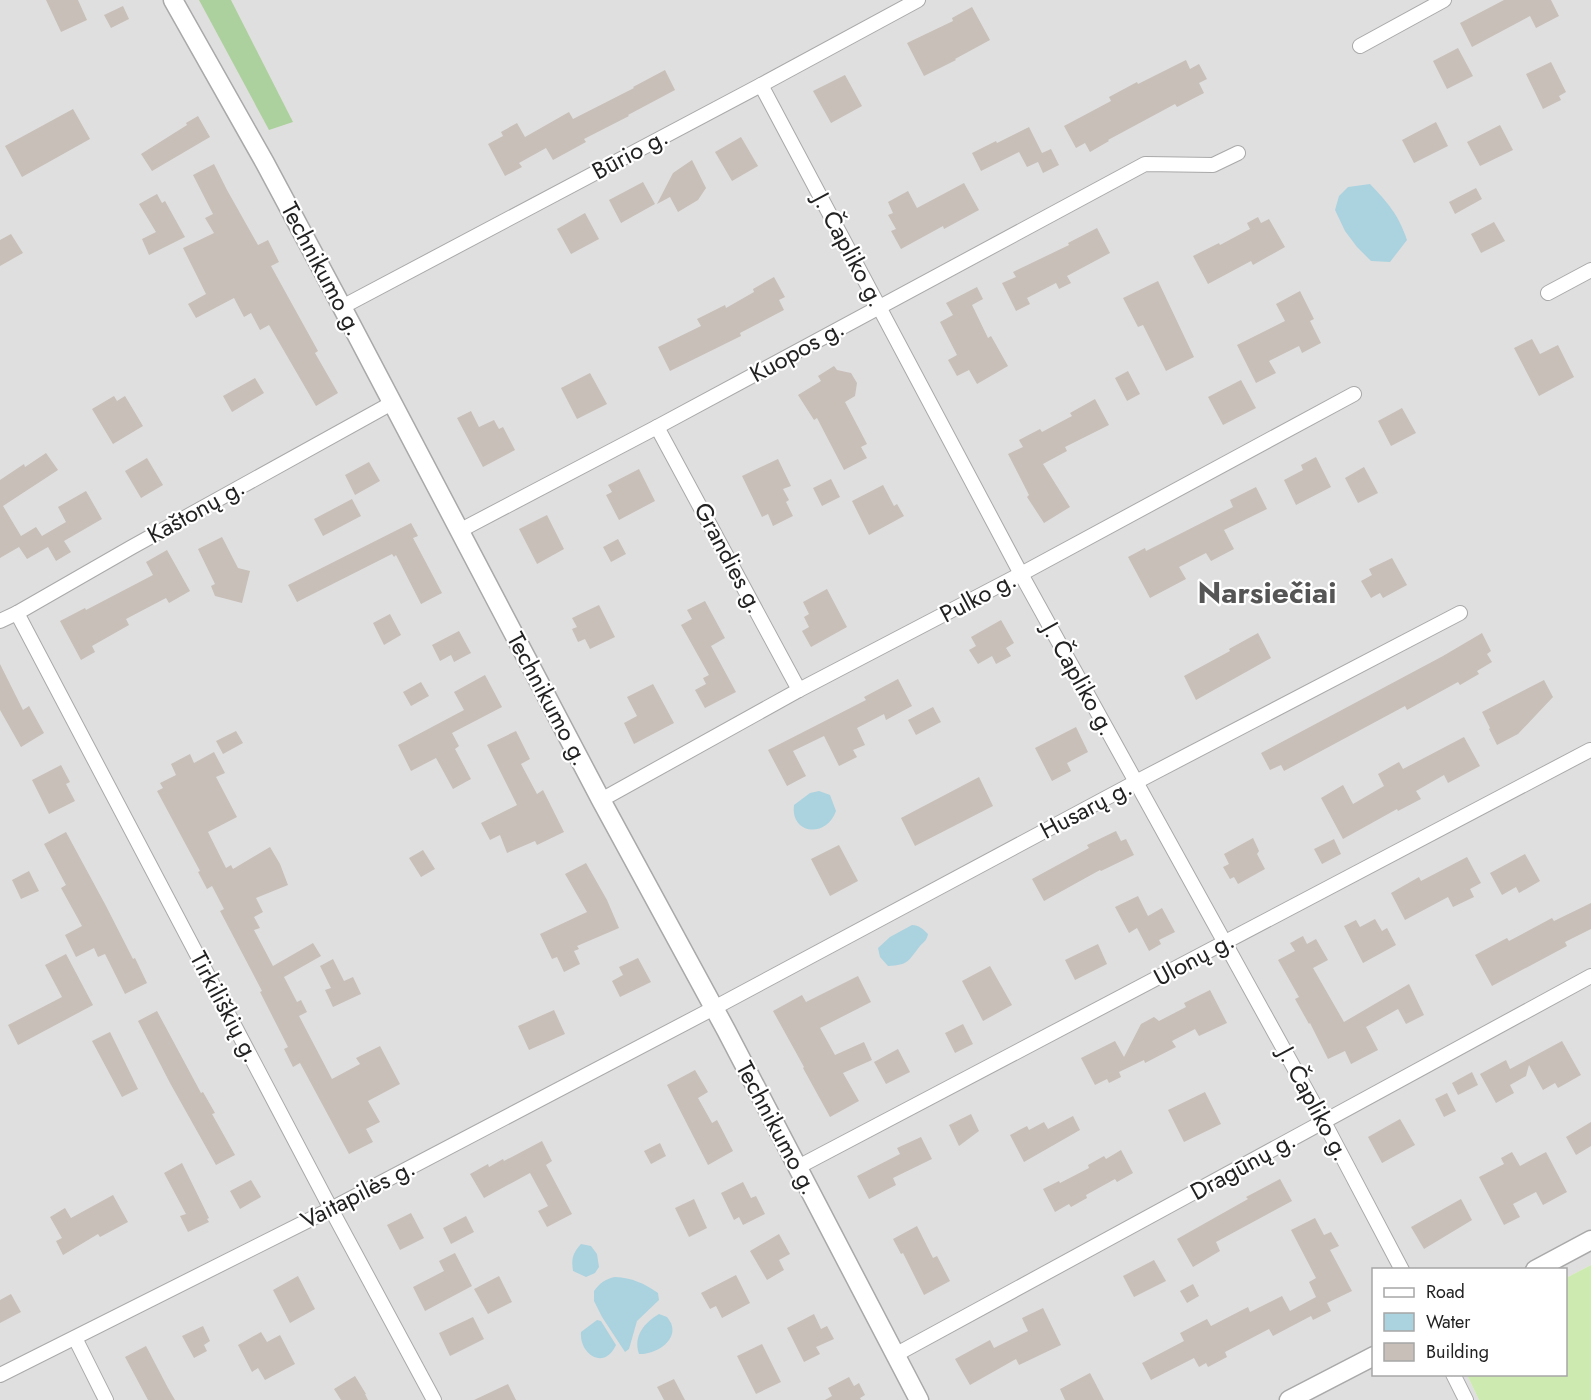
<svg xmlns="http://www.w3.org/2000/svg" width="1591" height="1400" font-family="Jost,sans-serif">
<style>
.residential{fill:#e0dfdf}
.grass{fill:#cdebb0}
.forest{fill:#add19e}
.water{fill:#aad3df}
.building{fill:#c7bfb8}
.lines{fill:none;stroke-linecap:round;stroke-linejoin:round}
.minor-casing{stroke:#a9a9a9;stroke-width:16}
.tertiary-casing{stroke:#a9a9a9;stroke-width:21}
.minor{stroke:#fff;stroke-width:14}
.tertiary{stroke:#fff;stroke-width:18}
.labels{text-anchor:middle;stroke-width:4.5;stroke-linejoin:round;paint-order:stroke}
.street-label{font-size:24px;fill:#222;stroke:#fff}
.district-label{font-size:30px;font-weight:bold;fill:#555;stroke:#fff}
</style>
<rect width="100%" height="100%" fill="#f2efe9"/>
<polygon class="residential" points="0,0 1591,0 1591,1265 1566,1278 1566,1270 1374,1270 1374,1374 1467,1375 1479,1400 0,1400"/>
<polygon class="grass" points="1591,1265 1591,1400 1479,1400 1467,1375 1566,1374 1566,1278"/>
<polygon class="forest" points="199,0 231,0 293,122 269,130"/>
<g class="water">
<path d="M1370,184C1388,203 1398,214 1407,240L1390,262L1371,261L1357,247L1345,231L1335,210L1339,196L1348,187Z"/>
<path d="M819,791L830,795L836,811C826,839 790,834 794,805L810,793Z"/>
<path d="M912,925C919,925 923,929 928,934C927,940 924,942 920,946C908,961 909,965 888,966L880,957L878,948L890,937Z"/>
<path d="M581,1244L591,1246L597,1254L599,1267L595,1273L586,1277L573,1271C571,1258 573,1253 581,1244Z"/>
<path d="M615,1277C632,1278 644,1283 658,1293L659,1300L637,1321L629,1349L625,1352L602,1317L594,1301V1291C600,1283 605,1279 615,1277Z"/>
<path d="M659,1314L667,1317C669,1320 671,1322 672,1326C676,1343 653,1355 639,1354C633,1336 644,1323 659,1314Z"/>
<path d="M597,1320L601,1321L616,1345C604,1371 579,1354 581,1332Z"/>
</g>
<g class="building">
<polygon points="46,0 78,0 87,20 61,32"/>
<polygon points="1504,0 1551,0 1559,16 1536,28 1530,16 1472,47 1460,23"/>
<polygon points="123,6 129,19 111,28 104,15"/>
<polygon points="972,7 990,40 955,59 956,60 924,76 907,43 953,21 952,18"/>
<polygon points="1458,48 1473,76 1447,89 1433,61"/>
<polygon points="1186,60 1190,69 1199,64 1207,79 1199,83 1204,93 1177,107 1175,104 1108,140 1109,141 1090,152 1085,143 1076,148 1064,126 1111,101 1109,97 1137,82 1138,84"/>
<polygon points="1551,62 1566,92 1559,96 1561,100 1543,109 1526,74"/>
<polygon points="665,70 675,90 628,115 629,116 584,139 586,142 553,160 546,148 519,163 522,167 505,176 488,144 503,136 501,132 517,123 525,137 569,112 573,119 634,88 633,87"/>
<polygon points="845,75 862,106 831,123 813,91"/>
<polygon points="73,109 90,139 22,177 5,146"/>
<polygon points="198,116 210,137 152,171 141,154 187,125 186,123"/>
<polygon points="1436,122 1448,146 1414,163 1402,140"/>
<polygon points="1500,125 1513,150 1480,166 1467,142"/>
<polygon points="1029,127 1042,153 1051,149 1059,165 1043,173 1038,162 1027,167 1019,152 981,171 972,153 996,141 997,143"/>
<polygon points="741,137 758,166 732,181 715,152"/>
<polygon points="692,160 706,188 698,200 678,212 670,197 657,204 673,173"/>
<polygon points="214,164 227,190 258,245 268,240 279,262 271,266 318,351 315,353 338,393 316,406 269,325 260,330 251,313 244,317 234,298 196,318 188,304 206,294 183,248 214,233 205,218 213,214 193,175"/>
<polygon points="643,182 655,204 621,223 609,200"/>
<polygon points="964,183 979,210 944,229 943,226 901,249 891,231 896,229 888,215 893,213 888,202 908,191 917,208"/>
<polygon points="1476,188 1482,199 1455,214 1449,202"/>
<polygon points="157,194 162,203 165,201 185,237 149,255 142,239 156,232 139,204"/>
<polygon points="585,213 599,239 571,254 557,229"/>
<polygon points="1258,217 1261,223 1269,219 1285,247 1253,265 1251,261 1208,284 1193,256 1219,243 1220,245 1250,229 1247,223"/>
<polygon points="1494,222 1505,241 1481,253 1471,234"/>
<polygon points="1097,228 1110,253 1067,276 1071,283 1059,289 1056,283 1027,298 1030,304 1016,311 1002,283 1016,277 1013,272 1069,245 1068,243"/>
<polygon points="11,234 23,253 0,266 0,240"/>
<polygon points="774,277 785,297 779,300 784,310 740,333 741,336 670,371 658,347 701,326 697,319 725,305 726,308 754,292 753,289"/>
<polygon points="1158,281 1194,357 1166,371 1143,325 1138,327 1123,298"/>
<polygon points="977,287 983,299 972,305 988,338 991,336 1008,366 977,384 969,370 957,376 948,360 957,355 940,322 953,315 946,303"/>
<polygon points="1300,291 1314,319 1310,321 1321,343 1302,353 1299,346 1269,361 1276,373 1256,383 1237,345 1285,321 1276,304"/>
<polygon points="1532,339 1540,354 1558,345 1574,377 1539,396 1514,348"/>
<polygon points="834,366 837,370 851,373 857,383 855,396 845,402 867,444 861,447 867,458 844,470 817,418 814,420 798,395 821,381 818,376"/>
<polygon points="1128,371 1140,394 1127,401 1115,378"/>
<polygon points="590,373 607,404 577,419 561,388"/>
<polygon points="255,378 264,393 232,412 223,396"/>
<polygon points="1241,380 1256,408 1223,425 1208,397"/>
<polygon points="114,396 117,401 125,396 143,426 113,444 92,409"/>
<polygon points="1095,399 1109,425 1065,447 1067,451 1043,464 1070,507 1044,523 1027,497 1029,495 1008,454 1023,447 1019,440 1040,429 1042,432 1072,416 1070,413"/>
<polygon points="1402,408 1416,433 1391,446 1378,421"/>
<polygon points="471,411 479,427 494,420 499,429 503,427 515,450 483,467 457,418"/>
<polygon points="46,453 58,470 3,506 21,536 36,527 42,536 66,522 58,507 86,491 102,519 64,541 71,552 56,561 48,547 27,559 19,547 0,558 0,480 24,464 25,467"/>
<polygon points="1316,457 1331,487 1296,505 1284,480 1303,470 1301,465"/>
<polygon points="147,458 163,485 141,498 125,471"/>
<polygon points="778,459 791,486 783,489 789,500 786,502 793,516 773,526 768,514 762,517 742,476"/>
<polygon points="369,462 380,481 355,495 345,475"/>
<polygon points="1364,467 1378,493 1358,503 1345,478"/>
<polygon points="639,469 655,501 619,520 606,495 612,492 608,485"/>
<polygon points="831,479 840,497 822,506 813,488"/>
<polygon points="883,485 894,506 897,504 904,516 869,535 852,501"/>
<polygon points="1256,487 1267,509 1224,530 1234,549 1211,561 1206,553 1179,567 1186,579 1150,598 1128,557 1145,548 1146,551 1162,543 1233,507 1230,500"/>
<polygon points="352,499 361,516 323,536 314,519"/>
<polygon points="547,515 564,549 537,564 519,529"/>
<polygon points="411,523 418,536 413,538 442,593 421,604 396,555 394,557 392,554 297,602 288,585"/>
<polygon points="222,537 238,568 250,571 242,603 215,596 211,586 215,584 198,549"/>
<polygon points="618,539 626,554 611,562 603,547"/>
<polygon points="167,550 190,591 169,603 166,598 126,619 129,625 92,646 95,652 81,660 60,621 85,608 86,610 153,575 146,562"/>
<polygon points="1392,558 1407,585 1383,598 1380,593 1371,598 1361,581 1372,575 1369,569"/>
<polygon points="827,589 847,627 811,647 802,631 809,627 804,617 809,614 803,602"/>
<polygon points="705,601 725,638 711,646 736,692 705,708 695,690 706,684 703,678 709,675 681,625 692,619 687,610"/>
<polygon points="599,605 615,637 590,649 585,639 578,642 572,629 577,627 572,618"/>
<polygon points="390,614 401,635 384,645 373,623"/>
<polygon points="1001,620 1014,643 1006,648 1011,656 996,664 992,656 978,664 969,650 976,646 971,637"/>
<polygon points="459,631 471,653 454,662 451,655 440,661 432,645"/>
<polygon points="1258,633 1271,658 1196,700 1184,676 1230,651 1229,649"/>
<polygon points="1482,633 1491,651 1487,654 1492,662 1477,671 1479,674 1460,685 1458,682 1407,710 1405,706 1284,771 1281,765 1270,770 1261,753 1443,656"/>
<polygon points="0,664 23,710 29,706 44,733 21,747 0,710"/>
<polygon points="485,675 502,707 452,733 459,746 455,749 471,779 453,789 436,758 411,771 398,745 464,710 454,692"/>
<polygon points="898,679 912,706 886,720 884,714 857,728 865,745 853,750 857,757 839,766 824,736 793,751 806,776 787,786 768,750 866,700 864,697"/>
<polygon points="1544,680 1553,697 1518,734 1497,745 1489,729 1490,728 1482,712"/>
<polygon points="421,682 429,696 411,706 403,692"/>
<polygon points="653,684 674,723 634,744 624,723 637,716 627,697"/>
<polygon points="933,707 941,722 916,735 908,720"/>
<polygon points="1076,727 1088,752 1067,763 1071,771 1052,781 1035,748"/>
<polygon points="236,731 243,743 223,754 216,741"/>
<polygon points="516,731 530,759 521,764 537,794 543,790 564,832 537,845 535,841 507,853 500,835 490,840 481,823 517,805 487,745"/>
<polygon points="1464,737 1480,766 1448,783 1444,775 1416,791 1421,799 1398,811 1397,809 1343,839 1321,798 1343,785 1353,804 1384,786 1378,774 1399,762 1403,769"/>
<polygon points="214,752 225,773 216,777 237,817 208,832 226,868 231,865 233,869 270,847 280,864 288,885 256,898 263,912 254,917 260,928 254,930 273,966 313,943 321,956 284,977 297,1002 301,1000 307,1012 299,1016 332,1079 360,1064 356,1058 380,1046 400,1084 368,1101 380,1122 366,1129 373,1142 349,1154 300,1063 293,1067 284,1049 288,1047 260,992 262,991 220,911 224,909 212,886 207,889 198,872 200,871 157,791 163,788 160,783 176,775 171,764 190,754 194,763"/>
<polygon points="61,765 70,782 66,784 75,801 49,814 32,780"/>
<polygon points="979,777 993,806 915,846 901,818"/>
<polygon points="1116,831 1121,841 1126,839 1134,855 1101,871 1100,870 1044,901 1032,879 1089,848 1087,845"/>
<polygon points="66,832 106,906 133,959 135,958 147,983 125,994 105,954 98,957 94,948 76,957 65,935 82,926 61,888 66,885 44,844"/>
<polygon points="1253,838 1259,851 1257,854 1265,869 1238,884 1234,877 1230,879 1223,867 1229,864 1224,854"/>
<polygon points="1334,839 1341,854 1322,864 1314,849"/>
<polygon points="839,845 858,881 830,896 811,859"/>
<polygon points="423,850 435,869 421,877 409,858"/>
<polygon points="1525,854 1540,881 1519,893 1516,887 1502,895 1490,873"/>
<polygon points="1467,857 1481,883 1470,889 1474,897 1453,907 1448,897 1405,920 1391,893 1419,877 1421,881"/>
<polygon points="586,863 607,900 619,928 577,946 579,949 574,951 580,964 564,972 557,957 552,959 540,934 587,912 565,874"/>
<polygon points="29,871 39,891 21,899 12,880"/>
<polygon points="1138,896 1148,916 1162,908 1175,932 1159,940 1161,944 1149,951 1137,928 1129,933 1115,907"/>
<polygon points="1591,903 1591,929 1565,942 1567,946 1492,986 1475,955 1507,938 1509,941 1552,918 1554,921"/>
<polygon points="1375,919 1382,931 1387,928 1396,945 1363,963 1344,926 1356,920 1360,927"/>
<polygon points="1303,936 1307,944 1316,939 1328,960 1313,968 1344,1022 1409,984 1424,1015 1406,1024 1398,1009 1366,1027 1378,1050 1351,1064 1345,1051 1328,1059 1310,1023 1309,1024 1295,999 1299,997 1278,960 1295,951 1290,943"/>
<polygon points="1098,944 1107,964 1075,980 1065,960"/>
<polygon points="66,954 93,1005 18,1045 8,1025 62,997 45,965"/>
<polygon points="638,958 651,982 620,997 612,981 623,975 619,967"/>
<polygon points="333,959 344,981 353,977 361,994 333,1007 325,990 331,988 320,966"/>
<polygon points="990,966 1012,1005 983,1021 962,981"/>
<polygon points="858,976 871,1002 820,1028 835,1055 864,1042 872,1060 843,1073 859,1101 830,1117 803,1068 804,1067 773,1011 802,995 806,1002"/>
<polygon points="1210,990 1227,1023 1199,1036 1195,1029 1172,1041 1176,1047 1145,1063 1144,1060 1119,1072 1121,1077 1109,1083 1107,1079 1095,1085 1081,1058 1115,1041 1124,1057 1141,1024 1154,1017 1159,1021 1186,1007 1184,1003"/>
<polygon points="554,1010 565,1034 529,1050 518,1026"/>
<polygon points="157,1011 201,1093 203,1092 215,1113 212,1114 235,1155 216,1165 170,1083 138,1021"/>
<polygon points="963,1024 973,1044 955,1053 945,1033"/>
<polygon points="110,1032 138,1089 122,1097 92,1041"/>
<polygon points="1562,1041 1581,1075 1558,1088 1555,1083 1543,1090 1529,1065 1526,1076 1510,1085 1514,1093 1496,1103 1480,1074 1506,1060 1510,1069"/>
<polygon points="898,1049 910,1072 886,1084 874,1062"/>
<polygon points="695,1070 708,1092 698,1098 712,1123 717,1120 733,1151 708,1165 667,1085"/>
<polygon points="1472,1072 1478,1085 1458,1095 1452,1083"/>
<polygon points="1205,1092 1221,1124 1184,1142 1168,1110"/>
<polygon points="1447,1093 1456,1111 1444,1117 1435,1099"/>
<polygon points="971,1114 979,1131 959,1146 949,1125"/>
<polygon points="1073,1116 1080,1130 1024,1162 1010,1135 1027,1126 1029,1130 1044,1122 1048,1129"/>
<polygon points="1400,1119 1415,1145 1382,1163 1368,1137"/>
<polygon points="1591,1122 1591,1146 1576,1155 1566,1137"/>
<polygon points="921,1137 932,1159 893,1178 896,1185 869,1199 857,1176 900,1154 897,1148"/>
<polygon points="542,1141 552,1161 546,1165 572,1214 547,1227 538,1211 548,1206 530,1173 484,1198 470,1174 488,1164 489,1167 503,1159 504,1161"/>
<polygon points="660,1143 666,1156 651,1164 644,1151"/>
<polygon points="1121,1150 1133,1173 1117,1182 1115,1179 1086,1195 1087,1198 1071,1207 1069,1204 1055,1212 1043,1189 1059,1181 1060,1183 1089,1168 1088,1165 1104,1156 1106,1159"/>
<polygon points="1512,1152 1520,1166 1546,1152 1567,1192 1543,1205 1536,1192 1513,1204 1520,1217 1504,1225 1479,1177 1504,1164 1501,1158"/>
<polygon points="182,1163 209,1218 207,1219 209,1222 188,1232 180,1216 186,1214 164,1173"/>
<polygon points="1280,1179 1292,1201 1216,1242 1220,1251 1193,1267 1177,1239 1248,1199 1246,1197"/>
<polygon points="251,1180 261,1197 240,1209 230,1191"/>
<polygon points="743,1182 751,1198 756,1196 765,1214 743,1225 739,1217 734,1220 721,1193"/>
<polygon points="113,1195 128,1222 100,1237 98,1234 63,1255 56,1241 62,1238 50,1217 65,1208 71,1218"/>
<polygon points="694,1199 707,1228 689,1237 675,1208"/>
<polygon points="1461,1199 1472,1220 1424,1249 1411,1227"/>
<polygon points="411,1213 424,1238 400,1250 387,1225"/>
<polygon points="466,1216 474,1232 451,1244 443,1228"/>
<polygon points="1315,1218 1324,1235 1331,1232 1339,1246 1330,1250 1352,1291 1327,1303 1331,1311 1313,1320 1311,1316 1273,1336 1269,1329 1225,1352 1227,1357 1208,1367 1206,1363 1199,1367 1194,1358 1151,1380 1142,1363 1184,1341 1180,1333 1207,1319 1211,1326 1248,1307 1250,1312 1282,1296 1290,1311 1316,1297 1309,1282 1316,1278 1291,1230"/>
<polygon points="917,1226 933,1258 937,1256 950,1281 924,1295 903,1253 901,1254 893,1239"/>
<polygon points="779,1234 790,1254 779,1260 784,1270 767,1280 750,1251"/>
<polygon points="455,1253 472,1286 425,1311 413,1287 444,1271 439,1261"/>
<polygon points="1154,1260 1166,1281 1134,1297 1123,1276"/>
<polygon points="736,1275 750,1303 722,1318 716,1306 710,1309 701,1293"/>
<polygon points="298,1276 315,1309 290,1323 273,1290"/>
<polygon points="499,1276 512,1302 488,1314 474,1289"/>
<polygon points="1193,1284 1199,1296 1187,1303 1180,1291"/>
<polygon points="11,1294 21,1312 0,1323 0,1300"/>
<polygon points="1043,1308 1061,1345 1019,1365 1016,1359 970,1385 955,1359 990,1340 994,1348 1028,1331 1022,1318"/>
<polygon points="814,1314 821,1329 827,1326 834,1339 816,1347 820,1354 804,1362 787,1328"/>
<polygon points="473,1317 484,1339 450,1356 439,1333"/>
<polygon points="203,1326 210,1341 204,1345 207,1351 194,1358 182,1336"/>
<polygon points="261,1332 267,1342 280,1335 295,1364 265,1380 258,1368 252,1372 238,1345"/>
<polygon points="762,1344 781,1382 756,1394 737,1356"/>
<polygon points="146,1346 168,1388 175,1400 148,1400 125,1357"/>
<polygon points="1090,1373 1104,1400 1065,1400 1060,1389"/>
<polygon points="355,1376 366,1394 365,1394 368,1400 341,1400 334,1389"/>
<polygon points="849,1377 854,1386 859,1383 865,1395 860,1398 861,1400 825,1400 832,1396 828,1388"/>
<polygon points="674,1379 685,1400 664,1400 657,1387"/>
<polygon points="508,1384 516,1400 474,1400"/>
</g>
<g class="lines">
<g class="minor-casing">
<g id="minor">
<polyline points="1360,46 1444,0"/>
<polyline points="761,85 1021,574 1324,1122 1402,1270"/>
<polyline points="1548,293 1591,270"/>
<polyline points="342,307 761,85 918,0"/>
<polyline points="657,427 799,690"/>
<polyline points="459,531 657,427 1145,164 1213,165 1238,153"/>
<polyline points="17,613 331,1209 434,1400"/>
<polyline points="0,621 17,613 132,547 392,403"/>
<polyline points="601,800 799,690 1021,574 1354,394"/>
<polyline points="798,1167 1590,750"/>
<polyline points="75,1338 106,1400"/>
<polyline points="895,1355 1591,976"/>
<polyline points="1453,1374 1466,1400"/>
<polyline points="0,1375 331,1209 714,1008 1136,782 1460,613"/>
</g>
</g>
<g class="tertiary-casing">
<g id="tertiary">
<polyline points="173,0 265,163 342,307 601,800 726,1030 919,1400"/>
<polyline points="1535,1270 1591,1240"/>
<polyline points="1289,1400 1374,1356"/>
</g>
</g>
<use href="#minor" class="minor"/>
<use href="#tertiary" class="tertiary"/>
</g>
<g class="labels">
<g class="street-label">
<text transform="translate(630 154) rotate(-28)" y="8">Būrio g.</text>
<text transform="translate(849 250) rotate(62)" y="8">J. Čapliko g.</text>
<text transform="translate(322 269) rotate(62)" y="8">Technikumo g.</text>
<text transform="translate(797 351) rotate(-29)" y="8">Kuopos g.</text>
<text transform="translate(196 511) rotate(-29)" y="8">Kaštonų g.</text>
<text transform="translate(729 558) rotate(62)" y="8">Grandies g.</text>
<text transform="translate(978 597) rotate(-28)" y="8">Pulko g.</text>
<text transform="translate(1079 679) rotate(61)" y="8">J. Čapliko g.</text>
<text transform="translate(548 699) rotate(62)" y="8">Technikumo g.</text>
<text transform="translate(1086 809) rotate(-28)" y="8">Husarų g.</text>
<text transform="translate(1194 959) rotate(-28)" y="8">Ulonų g.</text>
<text transform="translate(225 1007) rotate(62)" y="8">Tirkiliškių g.</text>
<text transform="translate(1314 1104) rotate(62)" y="8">J. Čapliko g.</text>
<text transform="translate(777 1128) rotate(62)" y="8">Technikumo g.</text>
<text transform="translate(1243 1166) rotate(-29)" y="8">Dragūnų g.</text>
<text transform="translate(358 1194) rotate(-27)" y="8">Vaitapilės g.</text>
</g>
<g class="district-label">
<text x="1267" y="603">Narsiečiai</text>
</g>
</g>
<rect x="1372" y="1268" width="195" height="108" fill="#ffffff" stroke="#a7a7a7" stroke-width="1.5"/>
<rect x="1384" y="1288" width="30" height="9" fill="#ffffff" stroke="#a7a7a7" stroke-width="1.5"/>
<text x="1426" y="1298" font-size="18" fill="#222222">Road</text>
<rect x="1384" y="1313" width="30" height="18" fill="#aad3df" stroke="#a7a7a7" stroke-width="1.5"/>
<text x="1426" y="1328" font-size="18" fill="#222222">Water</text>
<rect x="1384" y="1343" width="30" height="18" fill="#c7bfb8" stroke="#a7a7a7" stroke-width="1.5"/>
<text x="1426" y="1358" font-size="18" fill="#222222">Building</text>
</svg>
